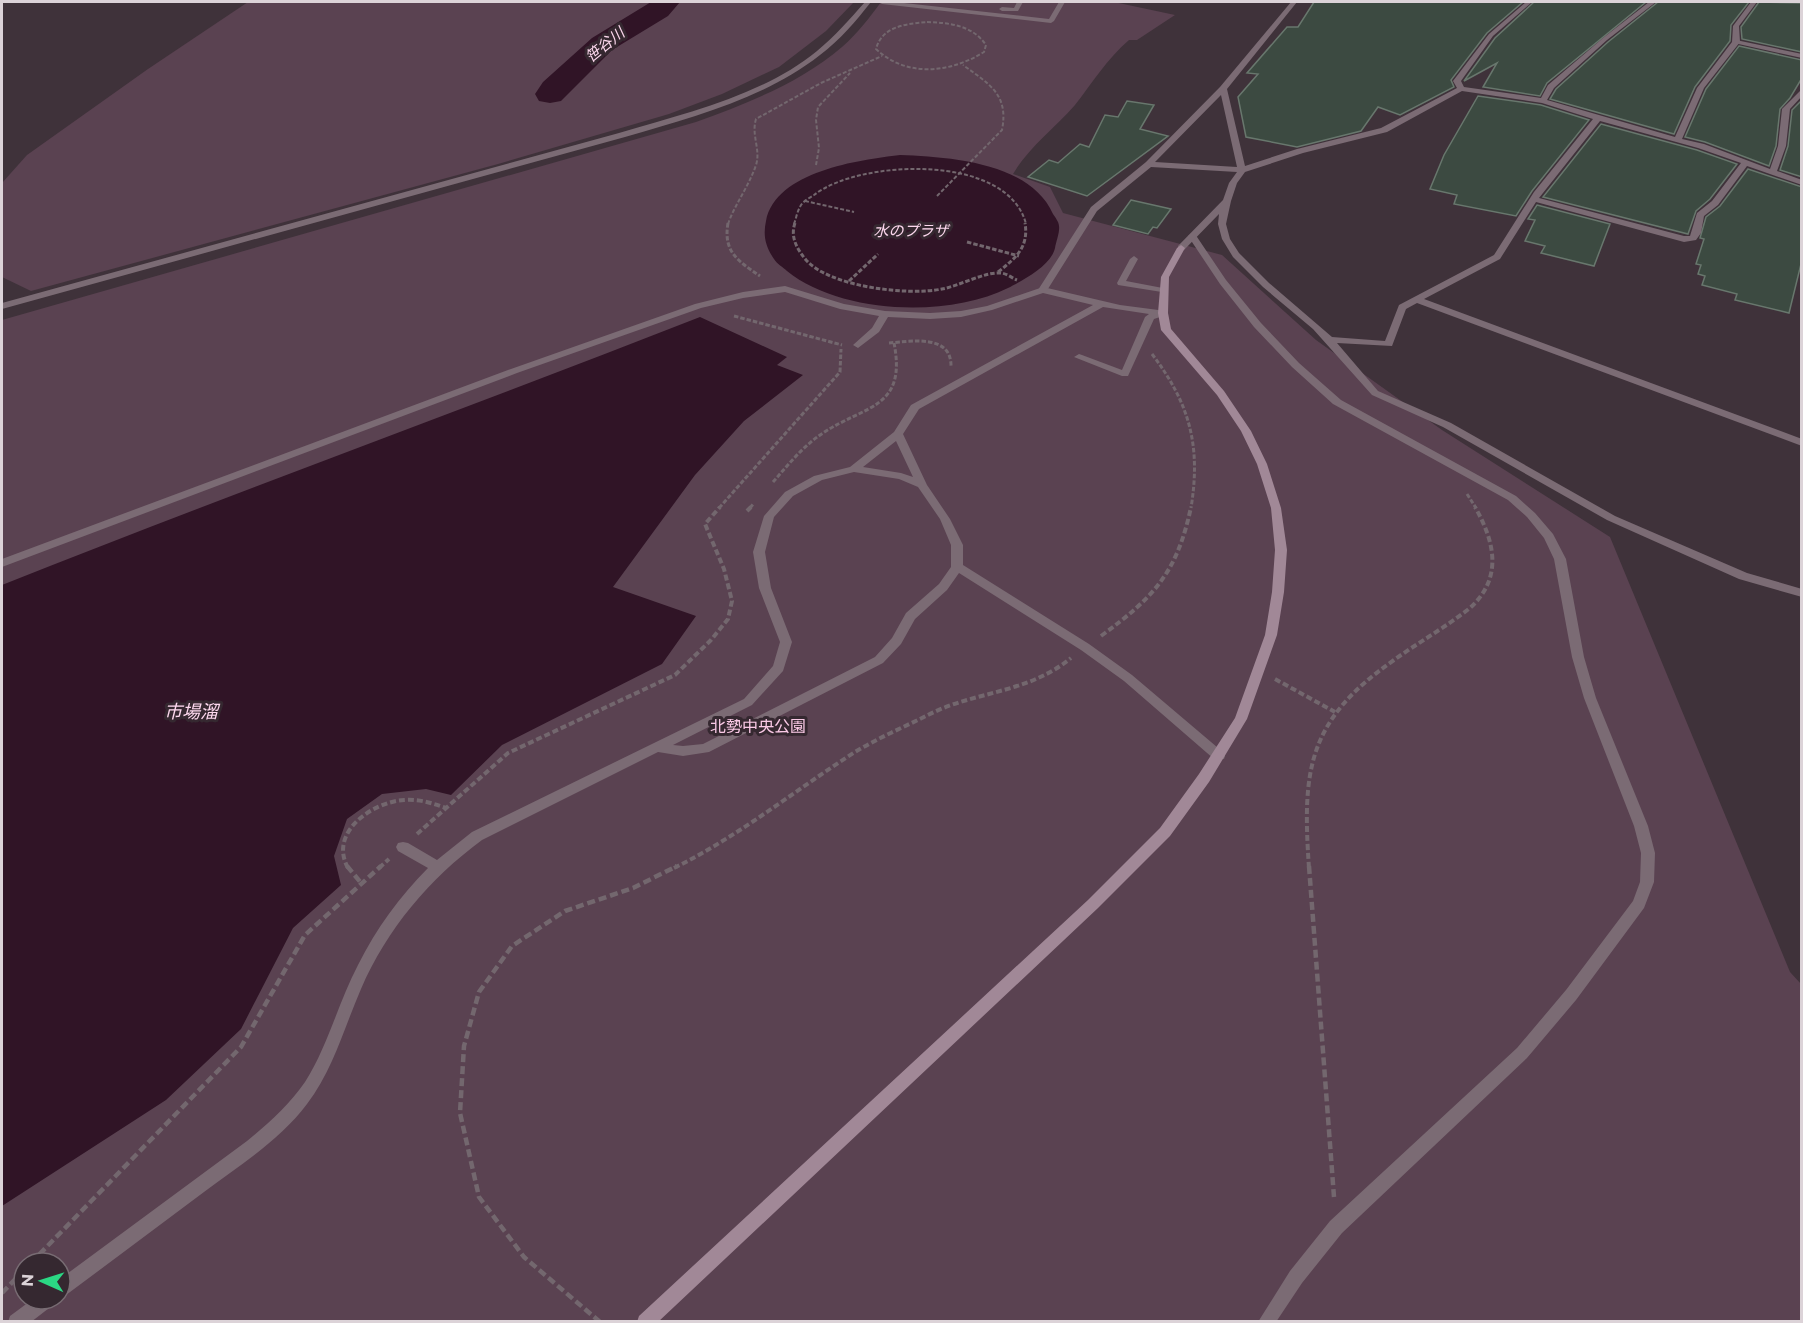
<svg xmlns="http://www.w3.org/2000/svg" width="1803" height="1323" font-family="Montserrat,'Noto Sans JP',sans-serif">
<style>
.green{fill:#5a4251;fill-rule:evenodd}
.water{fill:#301426}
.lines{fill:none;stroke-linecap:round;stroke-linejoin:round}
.river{fill:#301426;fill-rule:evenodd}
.building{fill:#3c4a41;stroke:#68776d;stroke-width:1.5}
.path-far3{stroke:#73676e;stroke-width:2;stroke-dasharray:4 2;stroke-linecap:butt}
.path-far2{stroke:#73676e;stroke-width:3;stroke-dasharray:4.5 2;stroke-linecap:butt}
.path-far1{stroke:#73676e;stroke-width:4;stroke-dasharray:6 3;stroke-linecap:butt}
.path{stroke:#73676e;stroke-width:4.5;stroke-dasharray:8 4;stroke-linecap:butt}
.lane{fill:#7b6b74;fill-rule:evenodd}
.street{fill:#7b6b74;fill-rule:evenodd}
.secondary{fill:#a18897;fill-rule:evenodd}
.labels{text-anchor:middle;stroke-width:6;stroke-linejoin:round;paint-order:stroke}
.far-water-label{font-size:15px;font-style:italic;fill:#fdd8ee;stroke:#352830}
.park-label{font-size:16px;fill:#fac9e6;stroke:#352830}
.water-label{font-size:18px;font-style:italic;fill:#fdd8ee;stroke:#352830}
</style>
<rect width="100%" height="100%" fill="#3f323a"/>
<g class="green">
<polygon points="248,2 854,2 826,31 779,67 722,94 669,114 498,164 31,291 2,277 2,183 27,155 148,69"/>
<path d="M881,2H1114L1175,15L1137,40H1129C1107,59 1093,82 1075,105C1055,128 1028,148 1013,174L1050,187L1063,213L1222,255L1316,340L1442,430L1610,537L1790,972L1801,984V1321L2,1322V320L696,122C748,103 800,83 842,47C857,34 870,17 881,2ZM24,1263H60V1299H24Z"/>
</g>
<g class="water">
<path d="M900,155C949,157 1030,162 1053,214C1055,217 1059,222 1059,226C1060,232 1056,242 1055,248C1051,266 1023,280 1008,288C948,318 840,314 787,271C783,267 777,264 774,259C765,246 763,235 766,221C776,171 859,160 900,155Z"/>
<path d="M700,317L787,357L777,365L803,375L744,421L695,475L613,587L696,616L662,664L502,745L451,795L426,789L382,794L347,819L334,856L341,885L293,928L241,1029L166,1100L2,1206V585C233,493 468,408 700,317Z"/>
</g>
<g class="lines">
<polygon class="river" points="651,2 680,2 668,16 612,50 561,101 550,103 539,101 535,94 543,82 592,38"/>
</g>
<g class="building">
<polygon points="1314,2 1523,2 1487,33 1451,80 1454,87 1400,115 1378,107 1361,131 1297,147 1246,137 1238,97 1258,74 1247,73 1287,27 1298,27"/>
<polygon points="1534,2 1646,2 1547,83 1540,96 1483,87 1497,63 1464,81 1495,38"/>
<polygon points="1658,2 1749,2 1731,25 1730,41 1695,87 1674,134 1550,99 1556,89 1608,42"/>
<polygon points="1759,2 1802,3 1802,52 1742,39 1741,27"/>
<polygon points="1739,46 1802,60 1802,78 1790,98 1780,109 1776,146 1769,166 1705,142 1685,137 1706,89"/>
<polygon points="1478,96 1541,105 1589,120 1532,191 1516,216 1454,204 1457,195 1430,189 1444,155"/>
<polygon points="1127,101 1154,105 1140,129 1168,136 1087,196 1028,177 1049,160 1058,163 1080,144 1089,147 1105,115 1118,117"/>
<polygon points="1800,102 1802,102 1802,177 1780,170 1788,146 1792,110"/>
<polygon points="1601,124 1697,150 1737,164 1710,199 1696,211 1688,234 1543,197"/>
<polygon points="1748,169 1802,187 1802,260 1789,313 1735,300 1737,294 1702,285 1705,276 1698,274 1701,265 1696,264 1704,239 1700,238 1706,217 1720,206"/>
<polygon points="1131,200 1171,209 1157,228 1153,227 1148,234 1113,225"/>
<polygon points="1537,205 1610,224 1594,266 1541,253 1545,246 1525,241 1535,220 1528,219"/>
</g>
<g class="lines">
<g class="path-far3">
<path d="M927,22C950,23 972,25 986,45L984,52C950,73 907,78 876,49C882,26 906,24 927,22Z"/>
<polyline points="816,165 819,148 816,120 818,107 850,73"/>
<path d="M937,196L1002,130C1009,94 989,84 963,65"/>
<polyline points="805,201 854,212"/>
<path d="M728,224C735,204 749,186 756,165C761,150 751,135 756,119L821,83L882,56"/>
<path d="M794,224C796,219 797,212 800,207C802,202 809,198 814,195C860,159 1008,153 1026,224"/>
</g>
<g class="path-far2">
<path d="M728,223C723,252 738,261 760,276"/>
<path d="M795,223C790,237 797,249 806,260C830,287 908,296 942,289C959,286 984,272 1000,273C1006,273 1012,278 1017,280"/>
<polyline points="967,242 1019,256"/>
<path d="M998,272C1016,258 1029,247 1025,223"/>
<polyline points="849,281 878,254"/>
<polyline points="734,316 842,345"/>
<path d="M889,343C912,341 952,334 951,367"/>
<path d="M1152,354C1190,404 1201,446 1191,508"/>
<path d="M773,482C788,465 803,446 823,433C865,405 907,409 894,343"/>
<polyline points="1467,494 1476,508"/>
<polyline points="719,508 840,372 841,349"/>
<polyline points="750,508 754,503"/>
</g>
<g class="path-far1">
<polyline points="747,511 751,507"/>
<path d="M1101,636C1154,597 1177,573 1191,507"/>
<polyline points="1275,679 1335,712"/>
<polyline points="417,834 508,753 675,675 711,640 728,619 732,601 724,569 705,524 720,507"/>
<path d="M348,868C328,832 373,802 404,800C420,799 432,803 446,808"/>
<polyline points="379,868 389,859"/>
<path d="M674,868C739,836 794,791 855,752C878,738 904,727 928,715C974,691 1027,694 1071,658"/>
<path d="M1309,868C1302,769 1308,720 1394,660C1419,642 1446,627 1470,608C1503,578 1495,542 1475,507"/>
</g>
<g class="path">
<polyline points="347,866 362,884"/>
<polyline points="1309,866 1334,1197"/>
<polyline points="31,1263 241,1047 305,935 381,866"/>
<polyline points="2,1293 24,1270"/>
<polyline points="600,1322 524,1257 479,1197 460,1113 464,1046 479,992 512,946 565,911 633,888 677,866"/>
</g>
<g class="lane">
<path d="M865,2H871C856,21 840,40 820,55C764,99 692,117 625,137L2,309V303L619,133C686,113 762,96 817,51C835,36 850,19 865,2Z"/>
<polygon points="879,2 895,2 1049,19 1059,2 1065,2 1054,21 1051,23 882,4"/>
<polygon points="1017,2 1023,2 1018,11 1002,11 999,9 1002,7 1014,8"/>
<polygon points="1736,40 1802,54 1802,58 1734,43 1734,41"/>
<polygon points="1192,233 1195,234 1226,280 1261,323 1299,363 1341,400 1516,496 1535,513 1553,534 1566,559 1584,657 1596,698 1648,826 1655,853 1654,882 1644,908 1576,1000 1527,1058 1342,1233 1302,1283 1276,1322 1258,1322 1290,1271 1330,1221 1517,1048 1566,990 1633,901 1640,882 1641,853 1634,826 1584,698 1572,657 1554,559 1544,538 1527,517 1508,500 1333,404 1292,367 1254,327 1220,284 1188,236"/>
<polygon points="1134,256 1138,259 1126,281 1168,289 1168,293 1118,285 1117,283 1130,259"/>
<path d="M785,286L844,304L885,311L930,313L961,311L987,306L1043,287L1120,305L1166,311V315L1154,319L1128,376H1122L1074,357L1079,354L1082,355L1122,370L1145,317L1149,314L1103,307L919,409L903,434L927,485L950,519L963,545V565L1089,644L1132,675L1224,753L1225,756L1224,759H1214L1124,681L1081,650L959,573L947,590L915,619L901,644L883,663L709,752L683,756L658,752L482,840C429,879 387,929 361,989C344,1028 333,1070 307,1104C280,1140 240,1165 204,1192C158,1226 112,1261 66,1295L60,1298V1279L247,1141C268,1124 289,1105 305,1082C328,1046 338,1003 358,965C376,929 400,896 428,868L398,851L396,847L398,843L403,842L408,843L437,860L472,832L744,699L773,666L780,642L759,588L753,552L764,516L785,492L814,476L850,467L894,432L911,405L1093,305L1043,293L992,310L961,317L930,319L888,317L879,332L858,348L853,345L872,328L879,316L840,309L785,292L743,298L701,308L517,373L2,567V559L511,369L695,304L743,292ZM896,441L913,477L901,473L863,467ZM854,472L899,479L918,487L940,519L951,545V567L939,584L906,613L892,638L875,657L703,744L683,746L673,745L752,705L783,671L792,642L771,588L765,552L774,517L793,496L822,480Z"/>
<polygon points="33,1299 56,1299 53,1305 31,1322 8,1322 10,1316"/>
</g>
<path class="street" d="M1291,2H1297L1227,89L1245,166L1297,149L1381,128L1457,88L1453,81L1489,34L1526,2H1532L1493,36L1461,81L1464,87L1541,98L1548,85L1603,38L1649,2H1656L1607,40L1554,88L1547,100L1675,137L1697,88L1732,42L1733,26L1751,2H1757L1739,26L1740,42L1704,88L1682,139L1704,144L1770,169L1778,146L1782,109L1802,89V96L1790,109L1786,146L1777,171L1802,180V185L1747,166L1718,205L1704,216L1701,233L1696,240L1684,242L1536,202L1500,259L1424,299L1802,439V446L1417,303L1406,309L1392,346L1337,343L1378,391L1451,423L1615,516L1747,573L1802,589V597L1739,579L1607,520L1443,427L1372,395L1313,329L1263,287L1233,257L1222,239L1218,224L1219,214L1184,250H1178V246L1223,200L1229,183L1237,172L1151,167L1097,211L1046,292H1040L1038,290L1091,207L1146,162L1220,87ZM1462,91L1542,103L1593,119L1534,192L1494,255L1399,305L1385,341L1332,337L1269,283L1239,253L1230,239L1226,224L1231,201L1237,183L1245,172L1303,153L1387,132ZM1221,95L1237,167L1155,162ZM1600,121L1698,148L1741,163L1712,201L1697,213L1690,236H1684L1539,198Z"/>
<polygon class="secondary" points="1181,245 1185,248 1169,277 1168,313 1171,329 1224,391 1251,431 1267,464 1281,508 1287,550 1284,592 1277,635 1247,719 1209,782 1170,836 1098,908 658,1322 637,1322 639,1316 1088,900 1160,828 1199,774 1235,718 1265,635 1272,592 1275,550 1271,508 1257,464 1241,431 1217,395 1161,330 1158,313 1161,277 1177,248"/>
</g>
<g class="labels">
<g class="far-water-label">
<text transform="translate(605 45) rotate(-39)" y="5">笹谷川</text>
<text x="911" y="236">水のプラザ</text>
</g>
<g class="park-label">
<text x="758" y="732">北勢中央公園</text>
</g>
<g class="water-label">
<text x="191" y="718">市場溜</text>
</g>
</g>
<rect width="1803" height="1323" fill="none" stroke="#dcd3d8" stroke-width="6"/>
<g transform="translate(42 1281) rotate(273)"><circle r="28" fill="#352830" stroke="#786c73" stroke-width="1.5"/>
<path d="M0-4.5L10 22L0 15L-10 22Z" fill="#2bd884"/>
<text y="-9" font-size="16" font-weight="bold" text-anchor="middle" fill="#dcd3d8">N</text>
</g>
</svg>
